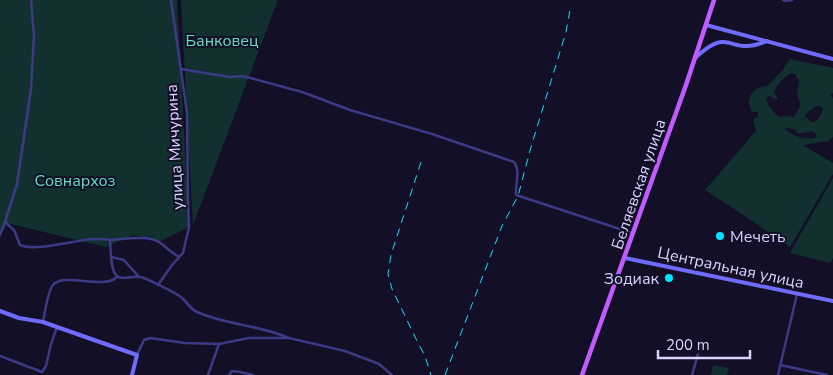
<svg xmlns="http://www.w3.org/2000/svg" width="833" height="375" font-family="'Nunito Sans',sans-serif">
<style>
.green{fill:#12302f;fill-rule:evenodd}
.lines{fill:none;stroke-linecap:round;stroke-linejoin:round}
.street{stroke:#3d3a85;stroke-width:2.5}
.secondary{stroke:#6f6bff;stroke-width:4}
.primary{stroke:#c25bff;stroke-width:4.5}
.rail{stroke:#00e5ff;stroke-width:1;stroke-dasharray:8 6;stroke-linecap:butt}
.poi-dot{fill:#00e5ff;stroke:#130f26;stroke-width:2}
.labels{text-anchor:middle;stroke-width:4;stroke-linejoin:round;paint-order:stroke}
.park-label{font-size:16px;fill:#5fe0c0;stroke:#130f26}
.street-label{font-size:16px;fill:#d9d4ff;stroke:#130f26}
.poi-label{font-size:16px;fill:#d9d4ff;stroke:#130f26;text-anchor:start}
</style>
<rect width="100%" height="100%" fill="#130f26"/>
<g class="green">
<polygon points="0,0 177,0 189,227 159,242 133,235 106,247 7,223 0,234"/>
<polygon points="181,0 278,0 193,225"/>
<path d="M790,59L833,68V93L830,95L833,98V137L828,141L803,145L833,163V174L790,247L758,225L705,190L756,131L753,119L758,117V112H752C744,99 753,87 767,86L782,71ZM791,73L795,74L799,81L797,95L800,101V107L794,117L788,116L780,117C771,110 770,109 766,98L769,96L777,100L778,99L774,92C778,83 783,78 791,73ZM816,106H820L823,109L819,118L815,122H811L808,118H805C806,110 812,111 816,106ZM786,128C792,128 794,129 798,133C804,134 807,131 814,132L816,135L815,138C799,139 798,137 785,130Z"/>
<polygon points="833,178 833,258 830,263 790,253"/>
<polygon points="713,365 729,368 727,375 711,375"/>
</g>
<g class="lines">
<g class="street">
<path d="M31,0L34,36L31,89L17,184L5,222L14,230L20,245C36,252 75,240 94,239C100,239 105,239 110,240C111,248 110,271 117,276C123,281 133,275 140,277C146,278 176,293 181,297C187,302 190,309 197,312C226,325 260,325 289,338"/>
<polyline points="783,0 785,1 792,0"/>
<path d="M181,69L229,77L243,76L302,92L350,110L432,134L514,162C521,171 515,185 516,195L632,233"/>
<polyline points="0,235 5,222"/>
<path d="M110,240C124,239 148,235 159,242C166,247 172,253 179,257"/>
<polyline points="111,257 124,260 139,277"/>
<polyline points="158,285 172,265 183,253 189,227 188,200 187,113 171,0"/>
<path d="M43,322C45,313 47,293 53,285C63,272 104,290 117,277"/>
<polyline points="137,355 144,340 150,338 185,343 219,344 249,338 289,338 345,351 379,364 392,375"/>
<polyline points="0,356 42,372 46,366 51,344 57,327"/>
<polyline points="780,365 827,375"/>
<polyline points="208,375 219,344"/>
<polyline points="229,375 232,371 240,372 253,375"/>
<polyline points="692,375 698,354"/>
<polyline points="778,375 797,294"/>
</g>
<g class="secondary">
<polyline points="706,25 833,59"/>
<path d="M695,58C703,51 713,42 723,42C731,42 739,47 747,46C754,46 761,43 767,41"/>
<polyline points="625,258 833,301"/>
<polyline points="0,311 19,318 43,322 57,327 137,355 132,375"/>
</g>
<polyline class="primary" points="582,375 686,85 714,0"/>
<g class="rail">
<polyline points="421,162 391,255 388,274 392,289 418,343 425,356 431,375"/>
<polyline points="445,375 502,226 518,196 531,147 566,32 570,10"/>
</g>
</g>
<g class="poi-dot">
<circle cx="720" cy="236" r="5"/>
<circle cx="669" cy="278" r="5"/>
</g>
<g class="labels">
<g class="park-label">
<text x="222" y="46">Банковец</text>
<text x="75" y="186">Совнархоз</text>
</g>
<g class="street-label">
<text transform="translate(174 147) rotate(-93)" y="6">улица Мичурина</text>
<text transform="translate(638 184) rotate(-71)" y="6">Беляевская улица</text>
<text transform="translate(731 267) rotate(12)" y="6">Центральная улица</text>
</g>
<g class="poi-label">
<text x="730" y="242">Мечеть</text>
<text x="659" y="284" text-anchor="end">Зодиак</text>
</g>
</g>
<path d="M658 350v8h92v-8" fill="none" stroke="#d9d4ff" stroke-width="2.5"/>
<text x="666" y="350" font-size="15" fill="#d9d4ff" stroke="#130f26" stroke-width="4" paint-order="stroke">200 m</text>
</svg>
